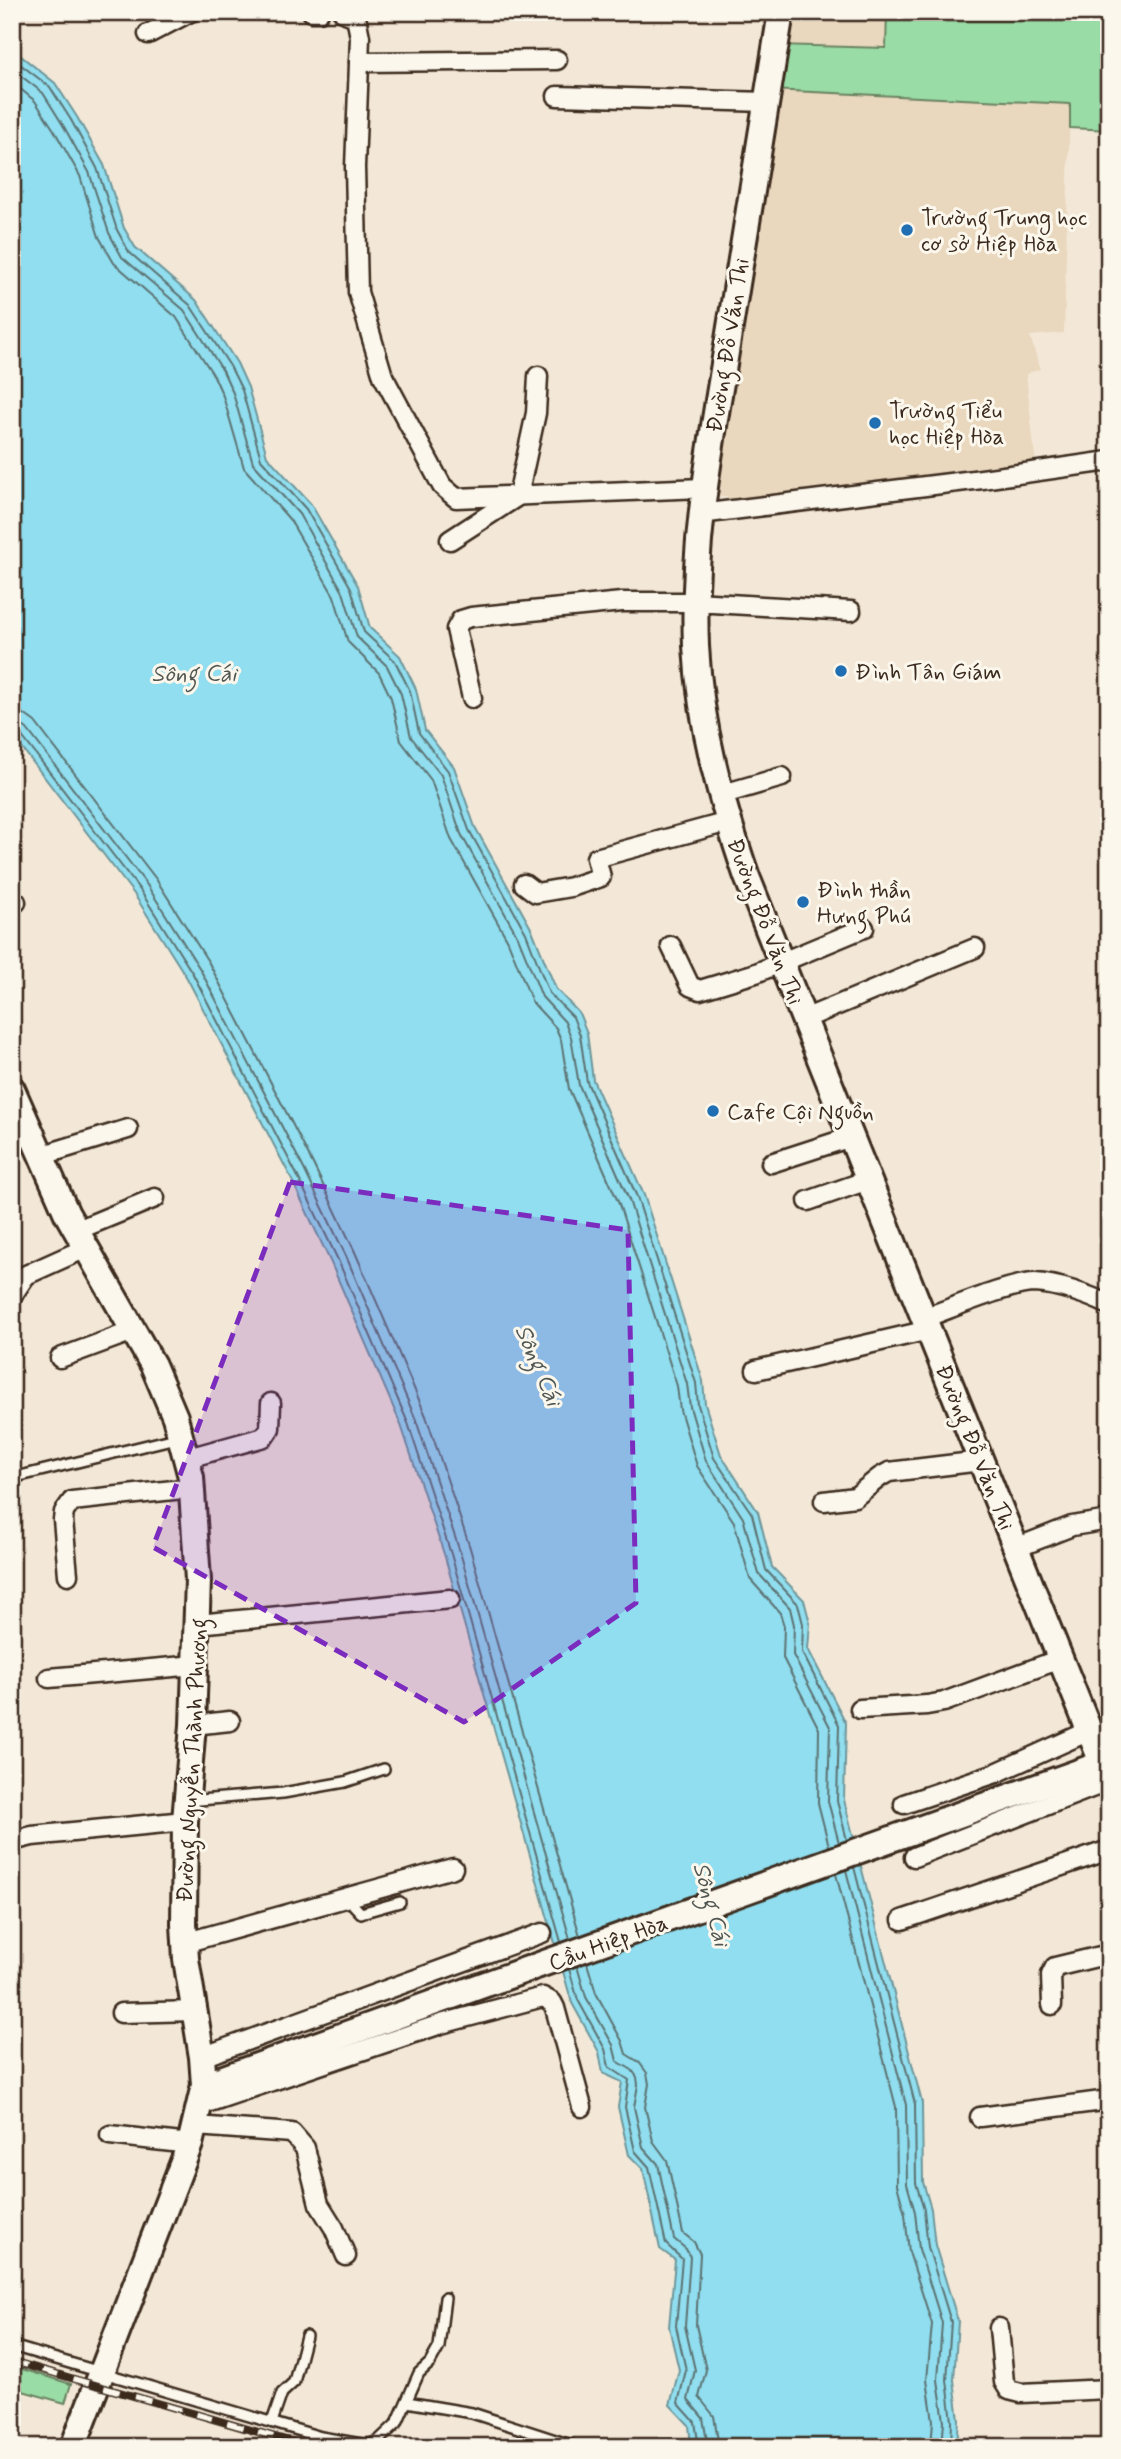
<svg xmlns="http://www.w3.org/2000/svg" width="1121" height="2459" font-family="Mynerve,sans-serif">
<style>
.built{fill:#e9d7be}
.green{fill:#9adca6;stroke:#6a8362;stroke-width:2}
.water{fill:#90deef;stroke:#6e969b;stroke-width:2}
.lines{fill:none;stroke-linecap:round;stroke-linejoin:round}
.shore{stroke:#5d7272;stroke-width:2}
.lane-casing{stroke:#3b2a1e;stroke-width:14}
.street-casing{stroke:#3b2a1e;stroke-width:23}
.secondary-casing{stroke:#3b2a1e;stroke-width:30}
.lane{stroke:#fbf7ec;stroke-width:9}
.street{stroke:#fbf7ec;stroke-width:18}
.secondary{stroke:#fbf7ec;stroke-width:24}
.rail-casing{stroke:#3b2a1e;stroke-width:8}
.rail{stroke:#fbf7ec;stroke-width:5;stroke-dasharray:16;stroke-linecap:butt}
.marked{fill:#7b2cbf;fill-opacity:0.2;stroke:#7b2cbf;stroke-width:5;stroke-dasharray:14 9;stroke-linejoin:round}
.poi-dot{fill:#1f6fb2;stroke:#fbf7ec;stroke-width:2.5}
.labels{text-anchor:middle;stroke-width:6;stroke-linejoin:round;paint-order:stroke}
.poi-label{font-size:23px;fill:#3b2a1e;stroke:#fbf7ec;text-anchor:start}
.street-label{font-size:23px;fill:#3b2a1e;stroke:#fbf7ec}
.water-label{font-size:24px;font-style:italic;fill:#505752;stroke:#fbf7ec}
</style>
<rect width="100%" height="100%" fill="#f3e8d7"/>
<filter id="ink" filterUnits="userSpaceOnUse"><feTurbulence type="fractalNoise" baseFrequency=".0143" numOctaves="2"/><feDisplacementMap in="SourceGraphic" scale="14" xChannelSelector="R" yChannelSelector="G"/><feConvolveMatrix kernelMatrix="1 2 1 2 8 2 1 2 1" color-interpolation-filters="sRGB"/></filter>
<g filter="url(#ink)">
<g class="built">
<polygon points="782,12 887,12 886,48 777,45"/>
<polygon points="770,90 1070,104 1064,333 1030,336 1040,369 1026,374 1036,466 746,502 708,493"/>
</g>
<g class="green">
<polygon points="887,12 1109,12 1109,130 1070,128 1070,104 770,90 777,45 886,48"/>
<polygon points="12,2366 71,2384 65,2403 12,2388"/>
</g>
<polygon class="water" points="12,46 16,52 55,83 77,117 104,165 124,228 135,247 196,300 237,363 248,387 267,456 311,504 358,586 370,628 400,656 416,689 425,730 454,767 475,827 532,930 556,989 579,1013 587,1033 593,1080 644,1195 703,1381 705,1404 721,1455 758,1512 772,1567 804,1600 810,1623 808,1649 846,1723 844,1800 922,2103 923,2182 931,2209 935,2245 958,2321 954,2380 959,2420 957,2447 691,2447 689,2425 670,2405 679,2370 669,2327 675,2260 660,2249 643,2169 629,2155 618,2107 622,2082 603,2073 599,2052 572,2003 445,1557 401,1425 331,1263 290,1176 187,978 134,894 12,735"/>
<g class="lines">
<g class="shore">
<polyline points="12,58 50,87 71,120 97,168 117,230 129,252 190,305 230,366 242,390 261,459 306,509 351,588 364,632 395,661 410,691 419,733 448,771 469,830 526,933 549,993 573,1017 580,1035 587,1082 637,1197 696,1383 698,1405 714,1458 752,1514 766,1570 798,1604 803,1624 802,1652 839,1725 837,1801 847,1840"/>
<polyline points="12,69 43,93 63,125 89,172 109,233 122,257 184,310 223,371 233,393 253,463 299,514 343,592 357,637 387,666 401,694 411,737 441,775 461,834 518,937 542,997 565,1022 571,1037 579,1085 629,1200 687,1384 690,1407 706,1461 743,1518 759,1574 790,1608 794,1625 793,1655 830,1727 828,1801 839,1843"/>
<polyline points="12,82 35,101 54,130 80,176 99,237 114,263 176,317 214,376 223,396 244,468 290,520 334,596 348,642 379,673 391,698 401,741 431,780 451,839 508,941 532,1002 556,1028 561,1040 569,1089 619,1204 677,1386 680,1410 697,1466 734,1522 750,1579 780,1613 784,1626 783,1658 819,1729 818,1803 829,1846"/>
<polyline points="12,713 24,714 35,722 156,879 209,963 313,1164 355,1252 426,1416 470,1548 580,1936"/>
<polyline points="12,723 20,724 27,729 147,885 200,969 304,1169 346,1256 416,1420 460,1552 570,1939"/>
<polyline points="12,732 21,735 140,890 193,974 296,1173 338,1260 408,1423 451,1554 561,1942"/>
<polyline points="854,1867 915,2104 916,2183 924,2210 928,2247 951,2322 947,2380 952,2421 951,2447"/>
<polyline points="846,1870 906,2105 907,2184 915,2212 919,2249 942,2323 938,2380 944,2421 942,2447"/>
<polyline points="836,1874 896,2107 897,2185 905,2214 909,2252 932,2324 927,2380 933,2421 931,2447"/>
<polyline points="587,1963 596,1993 622,2041 626,2054 639,2062 647,2073 649,2084 645,2107 653,2141 667,2160 683,2233 694,2242 700,2254 696,2325 706,2370 699,2397 714,2416 719,2447"/>
<polyline points="577,1966 586,1997 613,2045 617,2061 632,2070 637,2077 638,2085 634,2107 643,2147 658,2164 674,2239 686,2249 690,2257 685,2326 695,2370 688,2400 703,2418 708,2447"/>
<polyline points="569,1969 578,2000 605,2049 609,2067 629,2080 625,2107 635,2151 649,2167 666,2244 682,2259 676,2326 686,2370 678,2403 695,2422 699,2447"/>
</g>
<g class="lane-casing">
<g id="lane">
<polyline points="12,1478 180,1437"/>
<polyline points="188,1801 283,1793 345,1782 384,1769"/>
<polyline points="346,1897 361,1913 400,1902"/>
<polyline points="12,2346 321,2437 367,2445 378,2441 397,2423 419,2373 430,2363 439,2347 445,2298"/>
<polyline points="407,2402 472,2413 577,2447"/>
<polyline points="272,2422 282,2393 294,2382 306,2336"/>
</g>
</g>
<g class="street-casing">
<g id="street">
<polyline points="312,12 319,12"/>
<polyline points="343,12 356,17 360,37 355,167 358,292 383,376 442,486 456,498 703,488"/>
<polyline points="148,34 190,12"/>
<polyline points="359,62 557,60"/>
<polyline points="557,96 767,102"/>
<polyline points="700,514 982,479 1109,461"/>
<polyline points="450,540 518,496 536,413 538,376"/>
<polyline points="472,698 456,629 461,620 471,617 622,602 695,602 851,611"/>
<polyline points="720,795 782,777"/>
<polyline points="524,884 536,893 571,887 601,877 596,858 728,822"/>
<polyline points="12,903 16,902"/>
<polyline points="671,946 690,986 700,990 756,973 864,928"/>
<polyline points="804,1019 975,948"/>
<polyline points="40,1156 128,1129"/>
<polyline points="771,1163 851,1137"/>
<polyline points="808,1201 868,1180"/>
<polyline points="75,1231 155,1198"/>
<polyline points="12,1296 26,1275 86,1248"/>
<path d="M924,1318C950,1309 1010,1283 1035,1283C1057,1284 1089,1295 1109,1305"/>
<polyline points="60,1358 133,1331"/>
<polyline points="756,1370 929,1330"/>
<polyline points="188,1458 264,1437 270,1428 271,1403"/>
<polyline points="824,1501 855,1497 880,1477 889,1472 981,1461"/>
<polyline points="1016,1548 1072,1526 1109,1520"/>
<polyline points="68,1575 63,1520 64,1512 72,1501 192,1488"/>
<polyline points="198,1624 450,1599"/>
<polyline points="49,1678 196,1665"/>
<polyline points="860,1709 927,1705 944,1702 1060,1659"/>
<polyline points="193,1725 230,1721"/>
<polyline points="904,1804 996,1773 1089,1731"/>
<polyline points="12,1841 32,1836 185,1821"/>
<polyline points="914,1857 1109,1781"/>
<polyline points="902,1920 1109,1850"/>
<polyline points="184,1943 453,1868"/>
<polyline points="1052,2005 1051,1975 1055,1967 1109,1954"/>
<polyline points="121,2013 194,2011"/>
<polyline points="202,2057 542,1933"/>
<polyline points="201,2105 441,2024 543,1997 552,2002 555,2008 582,2107"/>
<polyline points="980,2117 1109,2100"/>
<polyline points="196,2126 292,2133 305,2148 319,2204 334,2228 346,2256"/>
<polyline points="110,2135 190,2144"/>
<polyline points="999,2328 1004,2382 1009,2390 1021,2393 1109,2389"/>
</g>
</g>
<g class="secondary-casing">
<g id="secondary">
<path d="M781,12C763,125 744,239 726,352C710,450 692,546 696,646C700,726 721,802 747,877L1109,1780"/>
<polyline points="12,1089 67,1214 153,1365 175,1417 191,1477 198,1580 193,1725 185,1821 184,1924 186,1959 202,2057 204,2085 190,2144 73,2447"/>
<polyline points="204,2085 1109,1761"/>
</g>
</g>
<use href="#lane" class="lane"/>
<use href="#street" class="street"/>
<use href="#secondary" class="secondary"/>
<g class="rail-casing">
<polyline id="rail" points="12,2361 310,2447"/>
</g>
<use href="#rail" class="rail"/>
</g>
</g>
<path class="marked" d="M290,1182L628,1230L636,1603L464,1722L153,1547Z"/>
<g class="poi-dot">
<circle cx="907" cy="230" r="7"/>
<circle cx="875" cy="423" r="7"/>
<circle cx="841" cy="671" r="7"/>
<circle cx="803" cy="902" r="7"/>
<circle cx="713" cy="1111" r="7"/>
</g>
<g class="labels">
<g class="poi-label">
<text x="921" y="225">Trường Trung học<tspan x="921" dy="26">cơ sở Hiệp Hòa</tspan></text>
<text x="889" y="418">Trường Tiểu<tspan x="889" dy="26">học Hiệp Hòa</tspan></text>
<text x="855" y="679">Đình Tân Giám</text>
<text x="817" y="897">Đình thần<tspan x="817" dy="26">Hưng Phú</tspan></text>
<text x="727" y="1119">Cafe Cội Nguồn</text>
</g>
<g class="street-label">
<text transform="translate(727 345) rotate(-81)" y="8">Đường Đỗ Văn Thi</text>
<text transform="translate(766 921) rotate(69)" y="8">Đường Đỗ Văn Thi</text>
<text transform="translate(976 1447) rotate(68)" y="8">Đường Đỗ Văn Thi</text>
<text transform="translate(191 1760) rotate(-87)" y="8">Đường Nguyễn Thành Phương</text>
<text transform="translate(608 1942) rotate(-20)" y="8">Cầu Hiệp Hòa</text>
</g>
<g class="water-label">
<text x="194" y="681">Sông Cái</text>
<text transform="translate(539 1365) rotate(67)" y="8">Sông Cái</text>
<text transform="translate(712 1904) rotate(75)" y="8">Sông Cái</text>
</g>
</g>
<rect width="1121" height="2459" fill="none" stroke="#fbf7ec" stroke-width="42"/>
<rect x="21" y="21" width="1079" height="2417" fill="none" stroke="#3b2a1e" stroke-width="2.5" filter="url(#ink)"/>
</svg>
